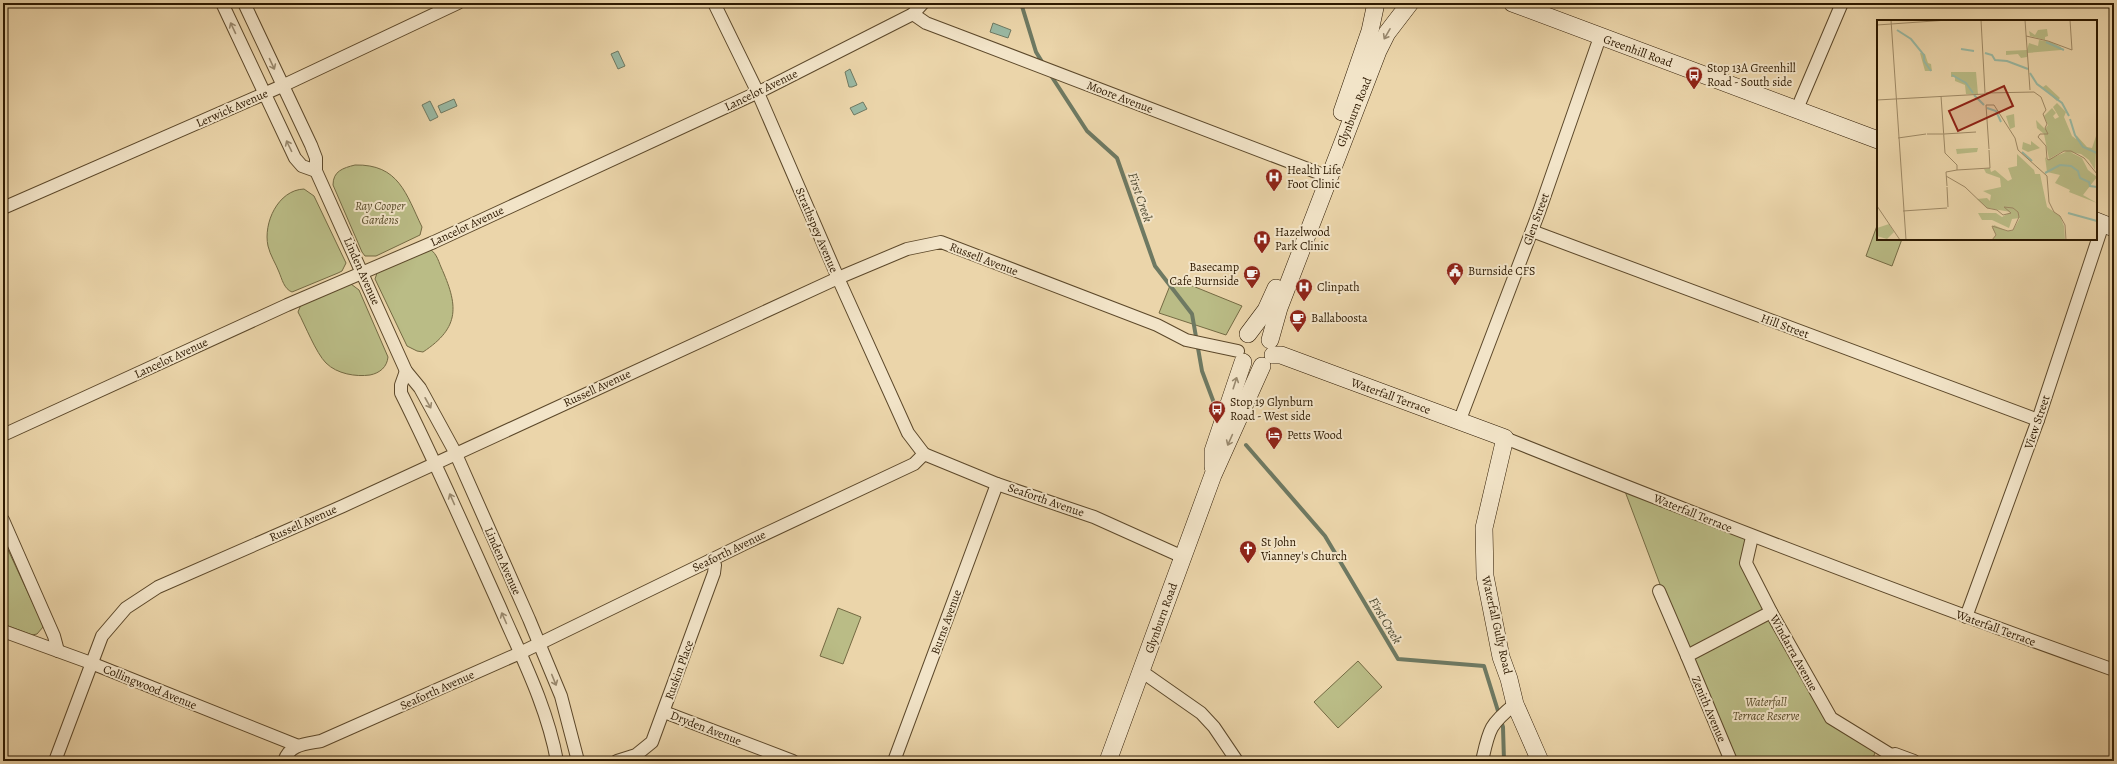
<svg xmlns="http://www.w3.org/2000/svg" width="2117" height="764" font-family="Alegreya,serif">
<style>
.green{fill:#babc86;stroke:#746a43}
.water{fill:#99b9a4;stroke:#6e7962}
.lines{fill:none;stroke-linecap:round;stroke-linejoin:round}
.stream{stroke:#6e7962;stroke-width:4}
.street-casing{stroke:#5c482a;stroke-width:14}
.secondary-casing{stroke:#2d1900;stroke-width:18}
.street{stroke:#f2e4c8;stroke-width:12}
.secondary{stroke:#f2e4c8;stroke-width:17}
.oneway{stroke:#99896e}
.labels{text-anchor:middle;stroke-width:4;stroke-linejoin:round;paint-order:stroke}
.street-label{font-size:12px;fill:#2d1900;stroke:#f2e4c8}
.poi-label{font-size:12px;fill:#2d1900;stroke:#f2e4c8;text-anchor:start}
.park-label{font-size:12px;font-style:italic;fill:#574a28;stroke:#f2e4c8}
.water-label{font-size:13px;font-style:italic;fill:#4d4931;stroke:#f2e4c8}
.inset-river{fill:none;stroke:#99b9a4;stroke-width:2}
.inset-road{fill:none;stroke:#9f8a66;stroke-width:1}
.view{fill:#8f2418;fill-opacity:0.15;stroke:#8f2418;stroke-width:2}
.inset-edge{fill:none;stroke:#2d1900;stroke-width:2}
</style>
<rect width="100%" height="100%" fill="#ebd5aa"/>
<filter id="stains"><feTurbulence type="fractalNoise" baseFrequency=".005" numOctaves="4"/><feColorMatrix values="0 0 0 0 .2 0 0 0 0 .09 0 0 0 0 .02 0 0 0 .5 -.17"/></filter>
<radialGradient id="worn" r=".72"><stop offset=".6" stop-color="#630" stop-opacity="0"/><stop offset="1" stop-color="#630" stop-opacity=".3"/></radialGradient>
<g class="green">
<path d="M355,165C399,164 406,194 422,227L420,235L376,256H365L362,252L333,185C333,171 343,168 355,165Z"/>
<path d="M304,189L314,196L346,263L342,271L338,273L292,292C284,289 282,279 279,272C276,264 270,255 268,246C263,223 278,190 304,189Z"/>
<polygon points="1878,223 1878,239 1902,239 1892,266 1866,256"/>
<path d="M427,248C436,251 438,260 441,267C458,305 461,327 423,352L417,351L407,346L375,279L378,270Z"/>
<polygon points="1173,278 1242,306 1226,335 1159,313"/>
<path d="M351,284L359,290L388,357C387,367 380,373 370,375C356,377 337,374 326,363C316,353 305,325 298,312L300,307L303,304Z"/>
<polygon points="1623,486 1752,537 1747,563 1831,718 1877,747 1872,761 1731,761 1687,656"/>
<polygon points="3,539 42,623 43,627 37,634 32,635 3,624"/>
<polygon points="838,608 861,617 843,664 820,656"/>
<polygon points="1358,661 1382,687 1338,728 1314,702"/>
</g>
<g class="water">
<polygon points="993,23 1011,30 1008,38 990,32"/>
<polygon points="618,51 625,66 618,69 611,54"/>
<polygon points="850,69 857,85 852,87 849,87 845,72"/>
<polygon points="454,99 457,106 441,113 438,106"/>
<polygon points="430,101 438,117 430,121 422,105"/>
<polygon points="863,102 867,109 854,115 850,108"/>
</g>
<g class="lines">
<g class="stream">
<polyline points="1021,3 1036,52 1044,65"/>
<polyline points="1050,74 1087,131 1117,158 1155,266 1192,314 1202,371 1217,411"/>
<polyline points="1246,445 1325,536 1398,659 1484,666 1503,727 1504,761"/>
</g>
<g class="street-casing">
<g id="street">
<polyline points="222,3 295,158 302,166 316,171"/>
<polyline points="244,3 311,145 316,158 316,171 406,371 420,388 455,452 529,619 561,696 578,761"/>
<polyline points="714,3 758,93 838,278 908,433 924,454"/>
<polyline points="913,14 926,23 955,34 1329,177"/>
<polyline points="1797,109 1842,3"/>
<polyline points="3,208 282,86 458,3"/>
<polyline points="1532,231 2038,420"/>
<path d="M406,371L401,385V393C436,463 467,534 499,605C521,656 547,706 557,761"/>
<polyline points="1459,422 1539,212 1600,37"/>
<polyline points="3,435 287,305 434,242 765,89 913,14 923,3"/>
<path d="M1505,438C1707,519 1909,597 2114,670"/>
<polyline points="3,520 54,636 58,651"/>
<polyline points="1752,537 1746,563 1771,612 1831,718 1901,761"/>
<polyline points="1659,591 1687,656"/>
<polyline points="1966,617 2038,420 2103,224"/>
<polyline points="3,631 91,663 296,745"/>
<polyline points="1141,671 1201,713 1214,727 1237,761"/>
<polyline points="664,712 793,761"/>
<polyline points="1895,754 1914,761"/>
<polyline points="55,761 102,636 126,608 158,587 343,506 838,278 907,249 941,242 1157,325 1186,340 1238,351"/>
<path d="M284,761C290,744 305,744 321,741L520,653L748,542L914,464L924,454L997,484L1094,517L1183,557"/>
<polyline points="617,761 636,755 652,742 714,573 715,565 711,560"/>
<polyline points="894,761 997,484"/>
<path d="M1482,761C1489,730 1489,725 1515,704"/>
<polyline points="1731,761 1687,656 1771,612"/>
</g>
</g>
<g class="secondary-casing">
<g id="secondary">
<polyline points="1512,3 1878,140"/>
<polyline points="1342,112 1370,31 1376,3"/>
<polyline points="2096,221 2114,228"/>
<polyline points="1248,334 1266,310 1276,288"/>
<polyline points="1270,340 1279,308 1378,51 1387,33 1410,3"/>
<polyline points="1273,355 1281,355 1505,438 1484,528 1485,576 1501,657 1509,679 1515,704 1540,761"/>
<polyline points="1213,467 1213,451 1243,362"/>
<polyline points="1108,761 1213,475 1262,366"/>
</g>
</g>
<use href="#street" class="street"/>
<use href="#secondary" class="secondary"/>
</g>
<defs><path id="oneway-shaft" d="M-6 0H5M1.5-3L5.5 0L1.5 3" fill="none" stroke-width="1.6" stroke-linecap="round" stroke-linejoin="round"/></defs>
<g class="oneway">
<use href="#oneway-shaft" transform="translate(233 28) rotate(-115)"/>
<use href="#oneway-shaft" transform="translate(1387 34) rotate(120)"/>
<use href="#oneway-shaft" transform="translate(272 64) rotate(65)"/>
<use href="#oneway-shaft" transform="translate(289 146) rotate(-116)"/>
<use href="#oneway-shaft" transform="translate(1235 383) rotate(-72)"/>
<use href="#oneway-shaft" transform="translate(428 403) rotate(61)"/>
<use href="#oneway-shaft" transform="translate(1230 440) rotate(114)"/>
<use href="#oneway-shaft" transform="translate(452 499) rotate(-114)"/>
<use href="#oneway-shaft" transform="translate(504 618) rotate(-114)"/>
<use href="#oneway-shaft" transform="translate(554 680) rotate(68)"/>
</g>
<defs>
<g id="bus-pin" transform="scale(0.9)"><path d="M0 17L-7.5 6A9.5 9.5 0 1 1 7.5 6Z" fill="#8f2418" stroke="#f2e4c8"/><path d="M-5-6H5V4H4V6H2V4H-2V6H-4V4H-5ZM-3.5-4V0h7V-4ZM-3.5 1.2v1.5H-2V1.2ZM2 1.2v1.5H3.5V1.2Z" fill="#fff"/></g>
<g id="hospital-pin" transform="scale(0.9)"><path d="M0 17L-7.5 6A9.5 9.5 0 1 1 7.5 6Z" fill="#8f2418" stroke="#f2e4c8"/><path d="M-5-5h3v3.5h4V-5h3V5h-3V1.5h-4V5h-3Z" fill="#fff"/></g>
<g id="civic-pin" transform="scale(0.9)"><path d="M0 17L-7.5 6A9.5 9.5 0 1 1 7.5 6Z" fill="#8f2418" stroke="#f2e4c8"/><path d="M-.6-6.5H3V-4.5H.6V-3L4-1V1h2V6H-6V1h2V-1L-.6-3ZM-1.2 2.5V6h2.4V2.5Z" fill="#fff"/></g>
<g id="cafe-pin" transform="scale(0.9)"><path d="M0 17L-7.5 6A9.5 9.5 0 1 1 7.5 6Z" fill="#8f2418" stroke="#f2e4c8"/><path d="M-5.5-4.5H6V0H3Q3 3.5 0 3.5H-2.5Q-5.5 3.5-5.5 0ZM3-3.2v2h1.7v-2ZM-6 4.5H4V6H-6Z" fill="#fff"/></g>
<g id="hotel-pin" transform="scale(0.9)"><path d="M0 17L-7.5 6A9.5 9.5 0 1 1 7.5 6Z" fill="#8f2418" stroke="#f2e4c8"/><path d="M-6-4.5h1.5V1H6V5H4.5V3h-9V5H-6ZM-4 0a1.8 1.8 0 1 1 3.6 0ZM.5 0V-2.5h3Q6-2.5 6 0Z" fill="#fff"/></g>
<g id="church-pin" transform="scale(0.9)"><path d="M0 17L-7.5 6A9.5 9.5 0 1 1 7.5 6Z" fill="#8f2418" stroke="#f2e4c8"/><path d="M-1.2-6h2.4v3.5h3.3v2.4h-3.3V6h-2.4V-.1h-3.3v-2.4h3.3Z" fill="#fff"/></g>
</defs>
<g fill-rule="evenodd">
<use href="#bus-pin" x="1694" y="75"/>
<use href="#hospital-pin" x="1274" y="177"/>
<use href="#hospital-pin" x="1262" y="239"/>
<use href="#civic-pin" x="1455" y="271"/>
<use href="#cafe-pin" x="1252" y="274"/>
<use href="#hospital-pin" x="1304" y="287"/>
<use href="#cafe-pin" x="1298" y="318"/>
<use href="#bus-pin" x="1217" y="409"/>
<use href="#hotel-pin" x="1274" y="435"/>
<use href="#church-pin" x="1248" y="549"/>
</g>
<g class="labels">
<g class="street-label">
<text transform="translate(1638 51) rotate(20)" y="4">Greenhill Road</text>
<text transform="translate(761 90) rotate(-26)" y="4">Lancelot Avenue</text>
<text transform="translate(1120 97) rotate(21)" y="4">Moore Avenue</text>
<text transform="translate(232 108) rotate(-24)" y="4">Lerwick Avenue</text>
<text transform="translate(1354 112) rotate(-68)" y="4">Glynburn Road</text>
<text transform="translate(1536 219) rotate(-70)" y="4">Glen Street</text>
<text transform="translate(467 226) rotate(-25)" y="4">Lancelot Avenue</text>
<text transform="translate(817 230) rotate(67)" y="4">Strathspey Avenue</text>
<text transform="translate(984 259) rotate(21)" y="4">Russell Avenue</text>
<text transform="translate(362 271) rotate(66)" y="4">Linden Avenue</text>
<text transform="translate(1785 326) rotate(20)" y="4">Hill Street</text>
<text transform="translate(171 358) rotate(-25)" y="4">Lancelot Avenue</text>
<text transform="translate(597 388) rotate(-25)" y="4">Russell Avenue</text>
<text transform="translate(1391 396) rotate(20)" y="4">Waterfall Terrace</text>
<text transform="translate(2037 422) rotate(-71)" y="4">View Street</text>
<text transform="translate(1046 500) rotate(19)" y="4">Seaforth Avenue</text>
<text transform="translate(1693 513) rotate(22)" y="4">Waterfall Terrace</text>
<text transform="translate(303 523) rotate(-24)" y="4">Russell Avenue</text>
<text transform="translate(729 551) rotate(-26)" y="4">Seaforth Avenue</text>
<text transform="translate(503 561) rotate(66)" y="4">Linden Avenue</text>
<text transform="translate(1161 618) rotate(-70)" y="4">Glynburn Road</text>
<text transform="translate(946 622) rotate(-70)" y="4">Burns Avenue</text>
<text transform="translate(1497 625) rotate(77)" y="4">Waterfall Gully Road</text>
<text transform="translate(1996 628) rotate(20)" y="4">Waterfall Terrace</text>
<text transform="translate(1794 653) rotate(61)" y="4">Windarra Avenue</text>
<text transform="translate(679 670) rotate(-70)" y="4">Ruskin Place</text>
<text transform="translate(150 687) rotate(22)" y="4">Collingwood Avenue</text>
<text transform="translate(437 690) rotate(-24)" y="4">Seaforth Avenue</text>
<text transform="translate(1709 709) rotate(67)" y="4">Zenith Avenue</text>
<text transform="translate(706 728) rotate(21)" y="4">Dryden Avenue</text>
</g>
<g class="poi-label">
<text x="1707" y="72">Stop 13A Greenhill<tspan x="1707" dy="14">Road - South side</tspan></text>
<text x="1287" y="174">Health Life<tspan x="1287" dy="14">Foot Clinic</tspan></text>
<text x="1275" y="236">Hazelwood<tspan x="1275" dy="14">Park Clinic</tspan></text>
<text x="1239" y="271" text-anchor="end">Basecamp<tspan x="1239" dy="14">Cafe Burnside</tspan></text>
<text x="1468" y="275">Burnside CFS</text>
<text x="1317" y="291">Clinpath</text>
<text x="1311" y="322">Ballaboosta</text>
<text x="1230" y="406">Stop 19 Glynburn<tspan x="1230" dy="14">Road - West side</tspan></text>
<text x="1287" y="439">Petts Wood</text>
<text x="1261" y="546">St John<tspan x="1261" dy="14">Vianney's Church</tspan></text>
</g>
<g class="park-label">
<text x="380" y="210">Ray Cooper<tspan x="380" dy="14">Gardens</tspan></text>
<text x="1766" y="706">Waterfall<tspan x="1766" dy="14">Terrace Reserve</tspan></text>
</g>
<g class="water-label">
<text transform="translate(1141 197) rotate(71)" y="5">First Creek</text>
<text transform="translate(1386 620) rotate(59)" y="5">First Creek</text>
</g>
</g>
<g transform="translate(1877 20)">
<rect width="220" height="220" fill="#ebd5aa"/>
<path d="M170,9L171,16L168,17V20L153,16L152,11L158,15L161,10ZM162,20L174,22L184,27V30L150,33V37L144,38L141,34L129,35V31L150,30L152,23L161,26ZM43,33L48,34L51,43L54,44L55,51H48ZM74,52H99L101,74H89L88,65L78,61V57H74ZM160,63L166,67L169,65L183,78L180,81ZM180,83L189,92L187,97L195,116L199,119L200,116L210,127L215,128L220,113L218,150L212,140L204,134L186,131L172,139L167,114L160,108L159,100L168,109L171,105L167,96L175,88L179,93L176,96L178,99L182,97L176,87ZM137,94L138,107L133,109L129,96ZM154,121L163,128L151,132L145,129L146,122L154,125ZM97,128H101L100,132L80,134L79,129ZM191,131L205,138L211,150L220,157L206,175L220,183L192,172L193,170L178,163L183,155L170,152L168,137L170,140ZM140,134L157,150L158,154H163L170,187L183,196L187,206L188,220H115L119,215L115,208L117,205L130,211L136,210L143,198L135,199L132,208L115,200H105L101,193H119L125,197L134,192L110,188L100,179L110,178L113,181L114,175L106,171L124,167L123,158L109,153L107,149L113,148L114,152L118,150L131,161L135,159L131,148L140,146ZM12,204L17,212L10,219L0,216V208Z" fill="#babc86"/>
<path class="inset-river" d="M20,10L34,19L47,35V41L54,51M169,22L187,30M84,29L97,31M108,33L115,35L118,40L130,41L151,49M153,53L160,64L185,83L192,96M75,55L89,63L96,73M97,75L107,85M110,88L119,91L124,102M193,99L198,115L206,127L220,133M145,132L155,141M168,153L183,145L194,146L201,151L203,158L212,162L213,166L220,167M191,193L220,201"/>
<path class="inset-road" d="M14,0L29,220M104,0L108,73M148,0L153,70M0,5L71,0M149,16L171,21M171,21L195,30L193,0M109,73L157,72L164,77L169,90L166,94L170,104L168,108L171,114H163L161,117L169,126L170,139L172,140L187,131H194L207,138L220,154M64,76L68,133L80,145V150M0,80L108,74M109,85H117L138,118L141,130L170,156L172,182L177,192L183,196L188,205L189,220M109,85L112,129M50,114H66M67,114L99,112M21,118L49,114M80,150L113,148L112,130M69,156L88,167L110,188L120,190L126,195L134,193L127,187L136,188L141,192L142,197L136,210L131,211L115,206L119,215L115,220M70,166L69,152L80,150M70,167L71,187M0,186L23,220M26,191L70,188"/>
<path class="view" d="M127,66L136,86L81,111L72,91Z"/>
<rect width="220" height="220" class="inset-edge"/>
</g>
<rect width="2117" height="764" fill="none" stroke="#ebd5aa" stroke-width="16"/>
<rect x="4" y="4" width="2109" height="756" fill="none" stroke="#2d1900" stroke-width="2"/>
<rect x="8" y="8" width="2101" height="748" fill="none" stroke="#2d1900"/>
<rect width="100%" height="100%" filter="url(#stains)"/>
<rect width="100%" height="100%" fill="url(#worn)"/>
</svg>
